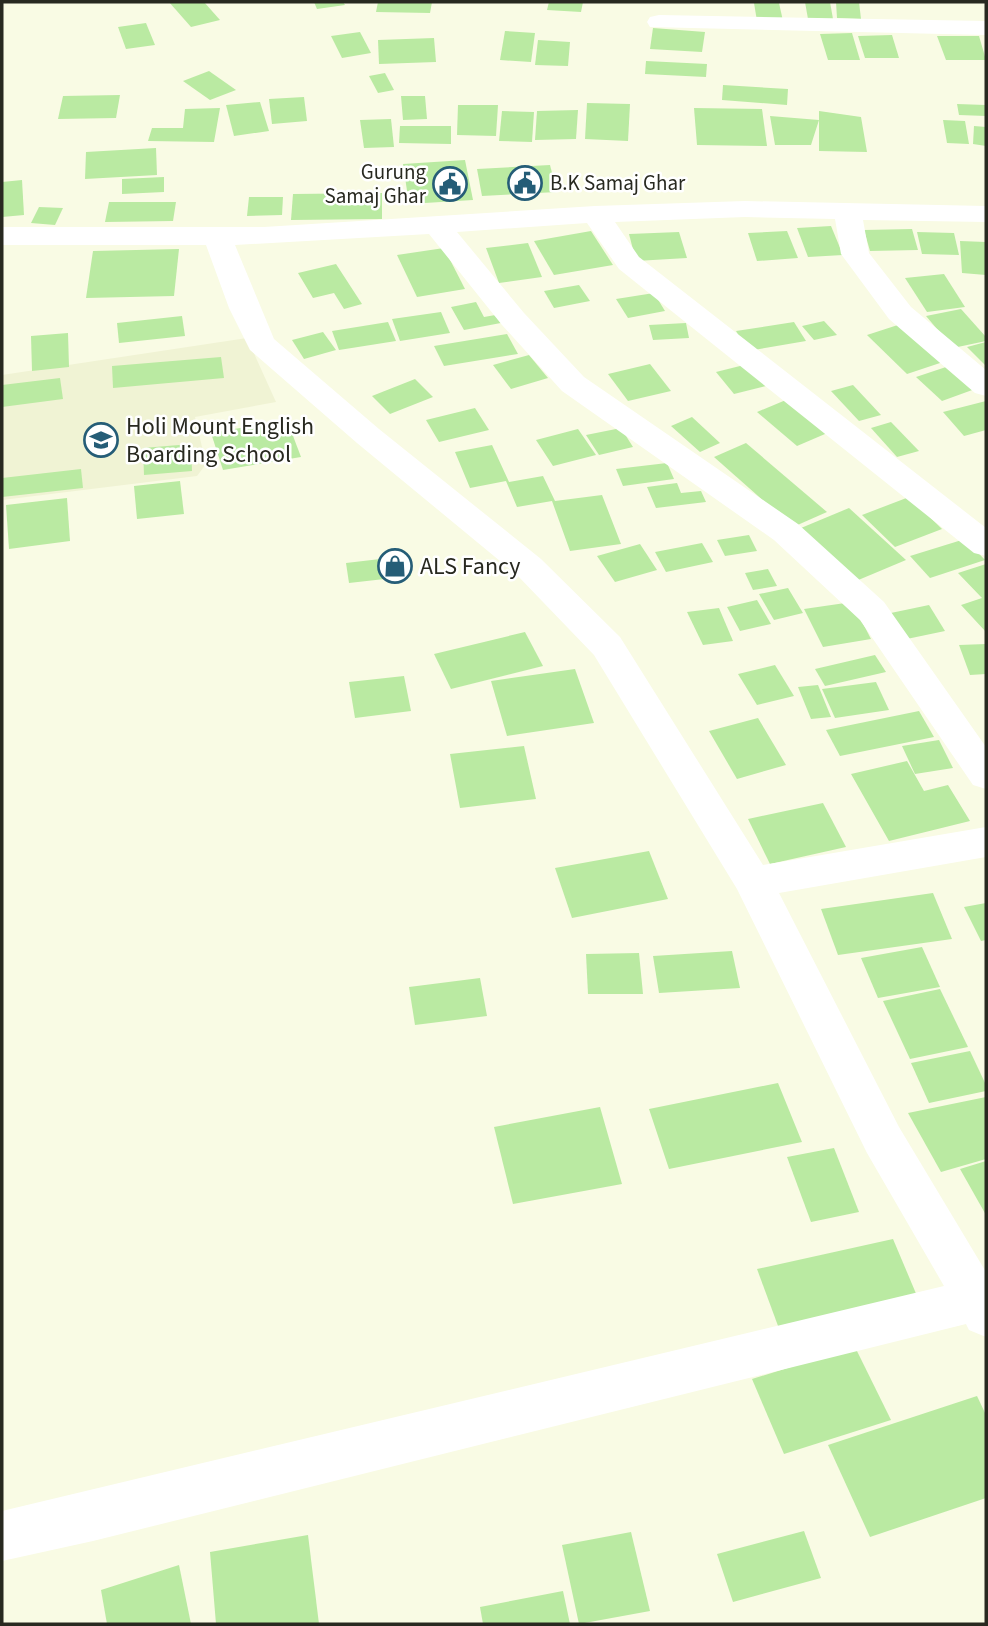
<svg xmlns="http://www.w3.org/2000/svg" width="988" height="1626" font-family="'Source Sans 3',sans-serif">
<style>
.built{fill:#f0f3d4}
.building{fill:#baeaa2}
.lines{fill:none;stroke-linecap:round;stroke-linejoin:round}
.minor{fill:#fff;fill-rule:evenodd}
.labels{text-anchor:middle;stroke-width:5;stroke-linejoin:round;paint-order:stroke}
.far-poi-label{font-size:21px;fill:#282920;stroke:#fff;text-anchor:end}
.poi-label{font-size:24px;fill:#282920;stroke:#fff;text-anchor:start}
</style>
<rect width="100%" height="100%" fill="#f9fbe4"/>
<polygon class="built" points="247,338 276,402 195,417 206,464 197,476 2,500 2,375"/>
<g class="building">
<polygon points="169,2 204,2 220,20 191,27"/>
<polygon points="314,2 343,2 345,5 317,9"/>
<polygon points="378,2 432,2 430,13 376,12"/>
<polygon points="549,2 583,2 581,12 547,10"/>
<polygon points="805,2 830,2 833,19 808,19"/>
<polygon points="836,2 859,2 861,19 837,18"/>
<polygon points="754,3 779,3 783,21 757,21"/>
<polygon points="146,23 155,45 126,49 118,27"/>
<polygon points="653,28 705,32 702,52 650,49"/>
<polygon points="505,31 535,33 531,62 500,60"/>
<polygon points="360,32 371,53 342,58 331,36"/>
<polygon points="852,33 860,60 828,60 820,34"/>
<polygon points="892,35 899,58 865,58 858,36"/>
<polygon points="937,36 979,36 986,60 946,60"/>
<polygon points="434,38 436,62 379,64 378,40"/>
<polygon points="538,40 570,42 568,66 535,65"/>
<polygon points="646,61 707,64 706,77 645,74"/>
<polygon points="209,71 236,90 210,100 183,81"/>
<polygon points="385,73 394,90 378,93 369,76"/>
<polygon points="723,85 788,89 787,105 722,100"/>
<polygon points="120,95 116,118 58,119 63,96"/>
<polygon points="401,96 425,96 427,119 403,120"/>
<polygon points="304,97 307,121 272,124 269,99"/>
<polygon points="260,102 269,131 234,136 226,105"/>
<polygon points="587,103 630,104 628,141 585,139"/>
<polygon points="957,104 986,105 986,116 959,115"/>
<polygon points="458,105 498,105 496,136 457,135"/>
<polygon points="220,108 214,142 148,141 152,128 183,128 185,109"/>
<polygon points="694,108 762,109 767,146 697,145"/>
<polygon points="578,110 576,139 535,140 537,111"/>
<polygon points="502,111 534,112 532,142 499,141"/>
<polygon points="819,111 861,117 867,152 819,151 819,120 811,145 775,145 770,116 819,120"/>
<polygon points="391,119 394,147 364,148 360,120"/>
<polygon points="943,120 965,121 969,144 947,143"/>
<polygon points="400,126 451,126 451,144 399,143"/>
<polygon points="974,126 986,127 986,146 973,144"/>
<polygon points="156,148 157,175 85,179 86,152"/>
<polygon points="465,160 473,200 409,204 403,164"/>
<polygon points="550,165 557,192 482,196 477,169"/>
<polygon points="164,177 164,192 122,194 122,179"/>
<polygon points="22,180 24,215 2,217 2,182"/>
<polygon points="382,193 382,219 291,220 293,194"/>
<polygon points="249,197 283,197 282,215 247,216"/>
<polygon points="109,202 176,202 173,221 105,222"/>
<polygon points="39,207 63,208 55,225 31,223"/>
<polygon points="831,226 843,255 808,257 797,228"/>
<polygon points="912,229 918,250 870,251 864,230"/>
<polygon points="591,231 613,265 554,275 534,241"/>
<polygon points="787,231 798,258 757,261 748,233"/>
<polygon points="679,232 687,258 636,261 629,234"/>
<polygon points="917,232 954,233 959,255 922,254"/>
<polygon points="960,241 986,242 986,275 962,273"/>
<polygon points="528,243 542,277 499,283 486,248"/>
<polygon points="444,248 465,289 417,297 397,255"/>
<polygon points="179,249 174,296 86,298 93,251"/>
<polygon points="336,264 362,304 344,309 334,293 313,298 298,273"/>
<polygon points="944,274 965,307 927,312 905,278"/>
<polygon points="579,285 590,301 554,308 544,291"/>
<polygon points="654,293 665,311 628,318 616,299"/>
<polygon points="476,302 484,317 501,314 506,322 464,330 451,307"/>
<polygon points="961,309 986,337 986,341 953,348 926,316"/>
<polygon points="441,312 450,333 400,341 392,319"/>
<polygon points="182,316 185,336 119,343 117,323"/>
<polygon points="824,321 837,335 814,340 802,326"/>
<polygon points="388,322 396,341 339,350 332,331"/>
<polygon points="794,322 806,341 748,351 736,331"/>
<polygon points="686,323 689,338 653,340 649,325"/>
<polygon points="904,323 946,361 907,374 867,335"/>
<polygon points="323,332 336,350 304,359 292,340"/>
<polygon points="68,333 69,367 32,371 31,336"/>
<polygon points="507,334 518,354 444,366 434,346"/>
<polygon points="986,342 986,366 967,347"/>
<polygon points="529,355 548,378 511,389 493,365"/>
<polygon points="221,357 224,378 113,388 112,366"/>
<polygon points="650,364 671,391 628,401 608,374"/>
<polygon points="748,364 766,386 734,394 716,372"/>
<polygon points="949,366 975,389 942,401 916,377"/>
<polygon points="60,378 63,399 2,407 2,385"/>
<polygon points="415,379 433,397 390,414 372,396"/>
<polygon points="853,385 881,415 859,421 831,391"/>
<polygon points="793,397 832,431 797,446 757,412"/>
<polygon points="986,401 986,430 964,436 943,412"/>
<polygon points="475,408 489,430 439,442 426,420"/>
<polygon points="692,417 720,443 700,452 671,426"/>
<polygon points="287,420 301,457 223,470 211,433"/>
<polygon points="891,422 919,451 897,457 871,428"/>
<polygon points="621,428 633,447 599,455 586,435"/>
<polygon points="578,429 596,455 553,466 536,440"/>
<polygon points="746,443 827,512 793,527 714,457"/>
<polygon points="191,444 192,471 144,475 143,448"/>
<polygon points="492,445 509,482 543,476 555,501 602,495 621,544 570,551 552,501 517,507 506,481 470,488 455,452"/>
<polygon points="667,463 674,479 623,486 616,469"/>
<polygon points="81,469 83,488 2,497 2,478"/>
<polygon points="180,481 184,514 137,519 134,486"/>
<polygon points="677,483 681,493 701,491 706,502 656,508 647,487"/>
<polygon points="909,497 942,529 895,547 862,515"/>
<polygon points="67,498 70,541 9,549 6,505"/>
<polygon points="849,508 906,560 856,581 801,528"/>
<polygon points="749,535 757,551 725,556 717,540"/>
<polygon points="965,539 985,560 930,578 910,556"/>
<polygon points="702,543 713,562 666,572 655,552"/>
<polygon points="640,544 657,570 615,582 597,556"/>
<polygon points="406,556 411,576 349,583 346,563"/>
<polygon points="986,564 986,632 961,605 982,598 958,573"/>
<polygon points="768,569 777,586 753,590 745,573"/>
<polygon points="788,588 803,613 774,620 759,594"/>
<polygon points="757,600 771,624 740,631 727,607"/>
<polygon points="852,602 871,639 823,647 804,609"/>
<polygon points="929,605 945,631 902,640 886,614"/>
<polygon points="719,608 733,641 703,645 687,612"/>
<polygon points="525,632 543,666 451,689 434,654"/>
<polygon points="986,644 986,674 970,675 959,645"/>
<polygon points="875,655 886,672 825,686 815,669"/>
<polygon points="775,665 794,696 757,705 738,674"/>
<polygon points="575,669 594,723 507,736 491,681"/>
<polygon points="404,676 411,711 355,718 349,682"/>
<polygon points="876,682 889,710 835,718 822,689"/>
<polygon points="818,685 831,717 811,719 798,687"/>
<polygon points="919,711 934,737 840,756 826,730"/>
<polygon points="758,718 786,765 737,779 709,731"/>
<polygon points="939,740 953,768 915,774 902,746"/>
<polygon points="524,746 536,799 460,808 450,754"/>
<polygon points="907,761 924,791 948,785 970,821 889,841 851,774"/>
<polygon points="823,803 846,847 770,864 748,819"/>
<polygon points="649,851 668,899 572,918 555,868"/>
<polygon points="933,893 952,939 838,955 821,909"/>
<polygon points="986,903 986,940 981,941 964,907"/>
<polygon points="922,947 940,987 878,998 861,958"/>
<polygon points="732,951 740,988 659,993 653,956"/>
<polygon points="639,953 643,994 588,994 586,954"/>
<polygon points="480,978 487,1016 415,1025 409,987"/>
<polygon points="940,989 968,1047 910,1059 883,1001"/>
<polygon points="970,1051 986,1085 986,1091 929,1103 911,1063"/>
<polygon points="778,1083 802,1142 669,1169 649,1109"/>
<polygon points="986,1097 986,1159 941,1172 908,1113"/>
<polygon points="600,1107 622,1184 513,1204 494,1127"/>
<polygon points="834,1148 859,1212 811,1222 787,1157"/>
<polygon points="986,1161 986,1215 960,1169"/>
<polygon points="893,1239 920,1303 781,1334 757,1269"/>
<polygon points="855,1347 891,1420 784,1454 752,1379"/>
<polygon points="977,1396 986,1415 986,1498 870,1537 828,1445"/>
<polygon points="804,1531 821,1578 733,1602 717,1554"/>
<polygon points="631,1532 650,1611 579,1624 562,1545"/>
<polygon points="308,1535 319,1624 216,1624 210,1552"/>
<polygon points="179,1565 191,1624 107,1624 101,1590"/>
<polygon points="563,1591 570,1624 483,1624 480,1607"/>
</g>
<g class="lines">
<g class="minor">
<polygon points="659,15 986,21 986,35 650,27 647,22 650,17"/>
<polygon points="745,201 986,206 986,222 863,220 869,253 911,307 986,370 986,396 975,393 889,319 841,254 835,219 745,217 615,222 639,257 986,528 986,556 974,553 619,269 587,223 457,232 524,313 584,377 798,524 884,602 986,747 986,789 973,785 860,620 774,540 562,391 502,325 429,234 235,245 274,339 379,429 541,559 620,637 763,865 986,827 986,857 779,893 899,1127 986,1272 986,1337 969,1330 966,1324 93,1541 2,1561 2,1511 944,1286 867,1153 737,889 594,655 517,575 357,443 250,350 229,308 206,245 2,245 2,227 264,227 595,206"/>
</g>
</g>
<defs>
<g id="civic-ring" transform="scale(1.75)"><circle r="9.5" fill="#fff" stroke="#255d77" stroke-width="1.5"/><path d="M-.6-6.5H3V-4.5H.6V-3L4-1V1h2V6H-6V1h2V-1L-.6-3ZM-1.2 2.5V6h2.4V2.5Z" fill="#255d77"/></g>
<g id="school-ring" transform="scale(1.75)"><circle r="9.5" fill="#fff" stroke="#255d77" stroke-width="1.5"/><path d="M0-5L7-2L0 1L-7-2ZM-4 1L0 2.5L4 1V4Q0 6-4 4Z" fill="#255d77"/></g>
<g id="shop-ring" transform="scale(1.75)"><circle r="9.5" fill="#fff" stroke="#255d77" stroke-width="1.5"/><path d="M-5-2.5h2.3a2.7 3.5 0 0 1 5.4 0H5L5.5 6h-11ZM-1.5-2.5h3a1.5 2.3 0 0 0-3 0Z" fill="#255d77"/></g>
</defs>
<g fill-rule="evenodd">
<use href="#civic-ring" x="525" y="183"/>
<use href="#civic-ring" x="450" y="184"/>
<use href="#school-ring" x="101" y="440"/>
<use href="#shop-ring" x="395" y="566"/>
</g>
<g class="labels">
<g class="far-poi-label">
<text x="426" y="179">Gurung<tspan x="426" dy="24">Samaj Ghar</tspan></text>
<text x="550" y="190" text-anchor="start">B.K Samaj Ghar</text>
</g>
<g class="poi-label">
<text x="126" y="434">Holi Mount English<tspan x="126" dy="28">Boarding School</tspan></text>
<text x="420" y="574">ALS Fancy</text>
</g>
</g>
<rect width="988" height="1626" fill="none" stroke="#282920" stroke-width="7"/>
</svg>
